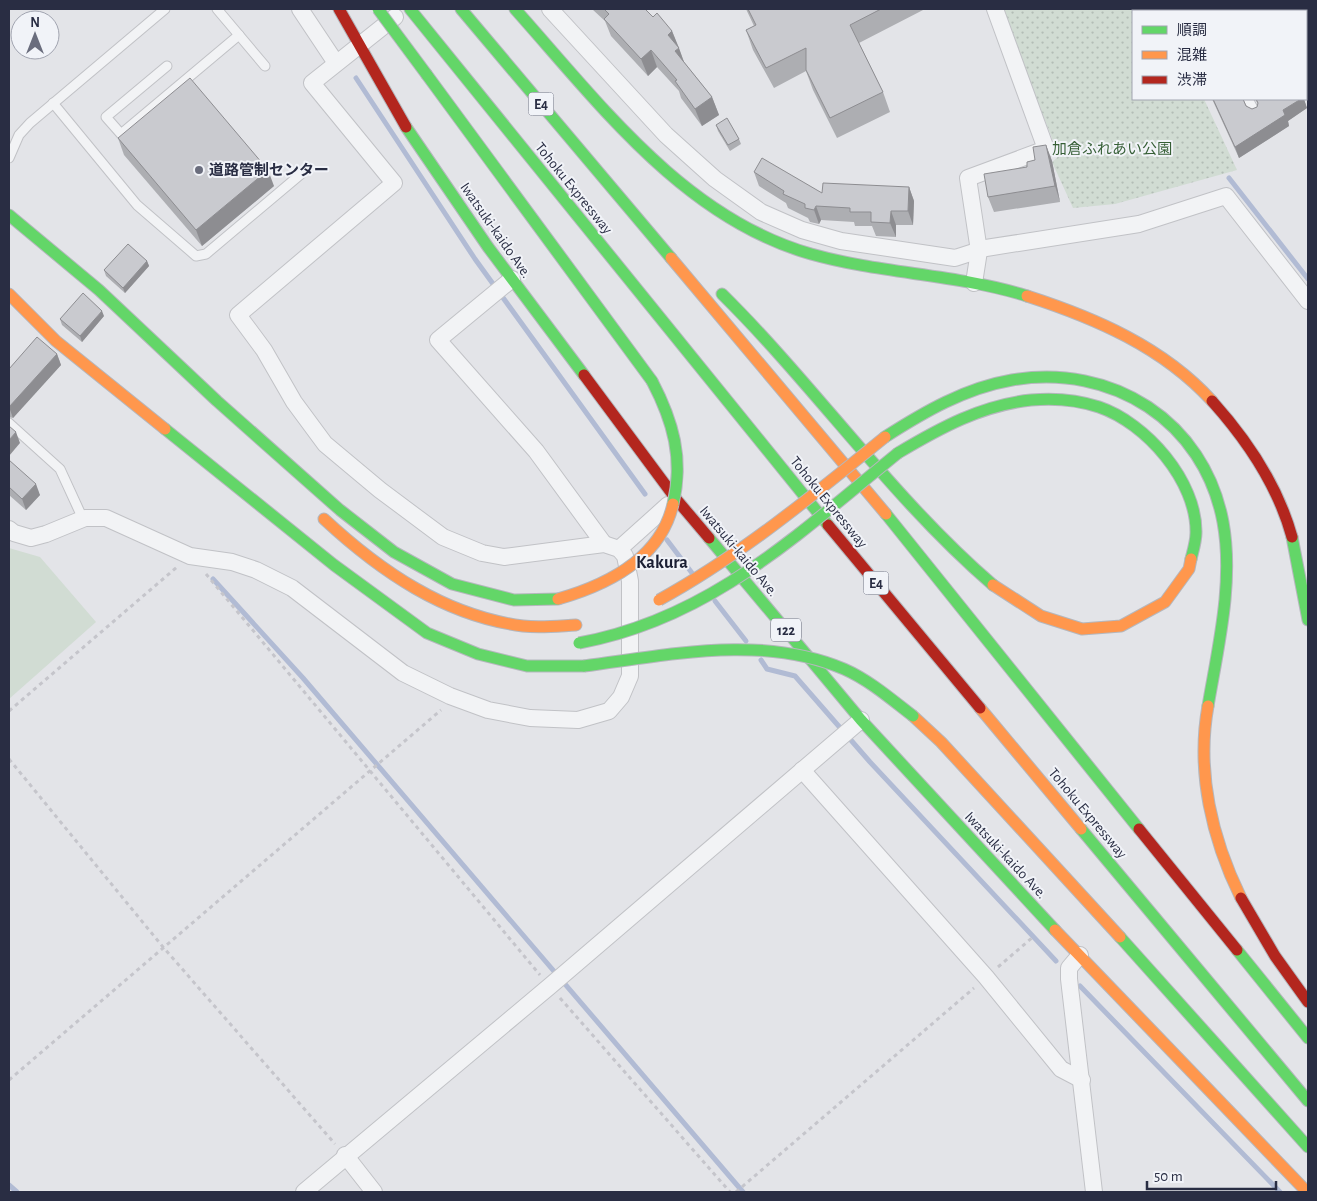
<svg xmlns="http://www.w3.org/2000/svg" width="1317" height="1201" font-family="'Alegreya Sans','Noto Sans JP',sans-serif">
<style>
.green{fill:#d1dcd3}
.park{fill:url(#park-dots)}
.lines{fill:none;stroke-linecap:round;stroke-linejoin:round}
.stream{stroke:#b1bbd4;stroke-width:5}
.lane-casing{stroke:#c1c2c6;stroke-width:11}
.street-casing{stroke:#c1c2c6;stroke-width:18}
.fast-casing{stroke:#b5b7bd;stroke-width:13}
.slow-casing{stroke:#b5b7bd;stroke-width:13}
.jam-casing{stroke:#b5b7bd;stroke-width:13}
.path{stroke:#c5c5cb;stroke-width:3;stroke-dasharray:4 4;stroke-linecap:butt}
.lane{stroke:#f2f3f5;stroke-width:9}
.street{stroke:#f2f3f5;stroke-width:16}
.fast{stroke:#63d668;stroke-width:11}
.slow{stroke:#ff974d;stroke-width:11}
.jam{stroke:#b3261e;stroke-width:11}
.fast-bridge-casing{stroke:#b5b7bd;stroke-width:13;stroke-linecap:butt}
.slow-bridge-casing{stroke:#b5b7bd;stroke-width:13;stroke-linecap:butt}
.fast-bridge{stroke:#63d668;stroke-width:11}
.slow-bridge{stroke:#ff974d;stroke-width:11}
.wall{fill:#adaeb2}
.shaded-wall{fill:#8d8d91}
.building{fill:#c9cacf;stroke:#8d8d91}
.poi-dot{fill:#6a6d7d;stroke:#f1f3f8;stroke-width:2}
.labels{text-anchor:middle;stroke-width:4;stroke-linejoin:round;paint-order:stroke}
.shield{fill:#f1f3f8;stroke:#656879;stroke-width:1}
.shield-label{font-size:14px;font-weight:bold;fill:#292d43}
.park-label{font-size:15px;fill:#365f36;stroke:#f1f3f8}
.poi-label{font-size:15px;font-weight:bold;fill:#292d43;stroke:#f1f3f8;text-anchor:start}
.street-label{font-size:15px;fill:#292d43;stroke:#f1f3f8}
.quarter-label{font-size:18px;font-weight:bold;fill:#1b1f34;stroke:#f1f3f8}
</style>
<defs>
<pattern id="park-dots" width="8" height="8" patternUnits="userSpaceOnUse" patternTransform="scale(1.25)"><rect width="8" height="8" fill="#d1dcd3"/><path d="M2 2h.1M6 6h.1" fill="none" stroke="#b3bdb6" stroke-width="1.8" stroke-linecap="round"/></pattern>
</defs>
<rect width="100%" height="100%" fill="#e3e4e8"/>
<polygon class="green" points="9,548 40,557 96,622 9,699"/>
<polygon class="park" points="1001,9 1150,9 1154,11 1133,11 1133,99 1204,99 1237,170 1115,204 1073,208 1052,162 1059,156"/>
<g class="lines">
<g class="stream">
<polyline points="356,78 475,259 645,494"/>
<polyline points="1229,178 1308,279"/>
<polyline points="667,540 692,573"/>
<polyline points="213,579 303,678 743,1192"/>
<polyline points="715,601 746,641"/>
<polyline points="761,660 767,669 795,676 870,762 1056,961"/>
<polyline points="1080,986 1280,1192"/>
<polyline points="9,1185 17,1192"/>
</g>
<g class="lane-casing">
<g id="lane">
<polyline points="217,9 265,66"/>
<polyline points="167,66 106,117 121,134 239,35"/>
<polyline points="1248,99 1256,114"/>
<polyline points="53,103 137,205 196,256 206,254 301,174"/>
<polyline points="9,158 19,135 30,123 165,9"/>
<polyline points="9,423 60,469 83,519"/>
</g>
</g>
<g class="street-casing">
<g id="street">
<polyline points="300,9 336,63"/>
<polyline points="550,9 666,135 715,179 761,212 802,230 841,241 955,258 986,248 1139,224 1226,196 1308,301"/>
<polyline points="1162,9 1168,11"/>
<polyline points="1306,21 1308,20"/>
<polyline points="512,279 438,340 536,451 604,544"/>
<polyline points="974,283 979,251 968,178 1046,149 995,9"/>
<polyline points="9,529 14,533 31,538 46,534 85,518 106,518 190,556 232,562 256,570 292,588 403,673 450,696 488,710 530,718 578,720 609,711 621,697 630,676 630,581 625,556 619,549 604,544 504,557 482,553 443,537 380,490 325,444 294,402 264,350 238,315 394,183 312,83 395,17"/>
<polyline points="619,549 668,505"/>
<polyline points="802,770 986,977 1061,1069 1082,1080"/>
<polyline points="1080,955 1069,968 1069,979 1094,1192"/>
<polyline points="345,1155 374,1192"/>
<polyline points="304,1192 550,986 861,720"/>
</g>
</g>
<g class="fast-casing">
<g id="fast">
<polyline points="410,9 828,525"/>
<polyline points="461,9 671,258"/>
<path d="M515,9C599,103 684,218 811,254C882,274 957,274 1027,296"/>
<polyline points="427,75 652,381"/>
<polyline points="406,127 488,247 584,375"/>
<polyline points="9,215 99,290 217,401 340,510 394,552 452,584 514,600 558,599"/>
<path d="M722,294C816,387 892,498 993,585"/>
<polyline points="165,429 334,565 427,633 478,654 527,666 584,666"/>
<path d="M885,437C924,412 965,388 1012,380C1112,363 1204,421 1223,522C1234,582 1218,647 1208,706"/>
<path d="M898,453C940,428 982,405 1031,400C1053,398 1078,400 1099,407C1146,423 1197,481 1196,533C1196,541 1193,551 1191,559"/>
<polyline points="886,514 1139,829"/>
<polyline points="1292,537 1308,620"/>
<polyline points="709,538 861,720 1055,930"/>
<polyline points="1081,829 1308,1101"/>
<polyline points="1120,937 1308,1147"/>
<polyline points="1237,950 1308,1038"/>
</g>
</g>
<g class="slow-casing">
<g id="slow">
<polyline points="671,258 886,514"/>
<polyline points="9,294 56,341 165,429"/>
<path d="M1027,296C1095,318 1163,347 1212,401"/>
<path d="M324,519C380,571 445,616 523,626C540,628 558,626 576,625"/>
<polyline points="993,585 1041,616 1082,629 1121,626 1165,602 1189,569 1191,559"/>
<path d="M1208,706C1196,772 1212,839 1241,898"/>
<polyline points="980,708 1081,829"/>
<polyline points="913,716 941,742 1120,937"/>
<polyline points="1055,930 1307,1192"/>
</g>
</g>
<g class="jam-casing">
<g id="jam">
<polyline points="339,9 406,127"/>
<polyline points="584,375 676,499 709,538"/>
<path d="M1212,401C1247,440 1278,486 1292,537"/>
<polyline points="828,525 980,708"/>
<polyline points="1139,829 1237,950"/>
<polyline points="1241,898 1275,956 1308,1002"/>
</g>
</g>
<g class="path">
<polyline points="206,574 540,975"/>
<polyline points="9,711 177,567"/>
<polyline points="9,759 163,947 335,1144"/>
<polyline points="998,967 1033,937"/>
<polyline points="560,998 730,1192"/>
<polyline points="9,1080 441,710"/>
<polyline points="736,1192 974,988"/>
</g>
<use href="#lane" class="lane"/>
<use href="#street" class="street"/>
<use href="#fast" class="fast"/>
<use href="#slow" class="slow"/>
<use href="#jam" class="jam"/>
<g class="fast-bridge-casing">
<g id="fast-bridge">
<polyline points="378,9 427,75"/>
<path d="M652,381C673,421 684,459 673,504"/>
<path d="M579,643C710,619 798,534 898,453"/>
<path d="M584,666C669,655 762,634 844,669C869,680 891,699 913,716"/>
</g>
</g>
<g class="slow-bridge-casing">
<g id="slow-bridge">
<path d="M558,599C607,585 661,558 673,504"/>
<path d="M659,600C741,555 812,496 885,437"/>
</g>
</g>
<use href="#fast-bridge" class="fast-bridge"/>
<use href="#slow-bridge" class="slow-bridge"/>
</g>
<g class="wall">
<polygon points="592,9 645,9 653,17 672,31 684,62 712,97 719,115 702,126 681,98 679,91 657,67 648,76 611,36 605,21"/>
<polygon points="746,9 925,9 859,43 883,92 890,112 837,138 813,90 806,71 774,88 753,50 746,30 754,26"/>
<polygon points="1230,9 1268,9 1267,11 1235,11"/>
<polygon points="1308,20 1308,100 1304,100 1307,108 1288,121 1289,126 1239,158 1212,99 1243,99 1246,106 1252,109 1257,107 1258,104 1255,99 1306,99 1306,21"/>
<polygon points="716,125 739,139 741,144 730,151 718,131"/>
<polygon points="118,138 274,186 202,246 124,155"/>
<polygon points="1046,145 1052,161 1060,202 994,212 988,197 1035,160"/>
<polygon points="754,172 822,193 909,187 914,201 913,225 896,225 896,237 876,236 872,226 855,226 854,222 821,220 819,224 810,222 808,218 788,208 786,203 759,186"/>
<polygon points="147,261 149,266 125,293 106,276 104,270"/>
<polygon points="104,316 82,342 62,325 60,319"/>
<polygon points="57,354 61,365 13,418 9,417 9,369"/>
<polygon points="9,460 40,495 26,510 9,495"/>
</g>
<g class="shaded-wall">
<polygon points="1260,9 1268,9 1267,11 1260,11"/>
<polygon points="672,31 679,48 668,35"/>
<polygon points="679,48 685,65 675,51"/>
<polygon points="651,50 657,67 648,76 641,59"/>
<polygon points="712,97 719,115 702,126 695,109"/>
<polygon points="1301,99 1304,99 1307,108 1288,121 1289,126 1239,158 1235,147 1283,110"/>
<polygon points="1046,145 1052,161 1060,202 1055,186"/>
<polygon points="268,170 274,186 202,246 196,230"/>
<polygon points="909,187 914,201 913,225 908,211"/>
<polygon points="816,206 821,220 819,224 814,210"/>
<polygon points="891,211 896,225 896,237 890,223"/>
<polygon points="147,261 149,266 125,293 123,288"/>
<polygon points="102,311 104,316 82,342 80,336"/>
<polygon points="57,354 61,365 13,418 9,407"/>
<polygon points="16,432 20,443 9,456 9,440"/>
<polygon points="36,484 40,495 26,510 22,499"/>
</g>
<g class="building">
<polygon points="604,9 645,9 653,17 657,13 672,31 668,35 679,48 675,51 712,97 695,109 675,81 677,80 651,50 641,59 604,19 609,14"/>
<polygon points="748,9 881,9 850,25 883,92 830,118 806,70 806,48 766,68 746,30 756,25"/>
<polygon points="1250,9 1260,9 1260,11 1250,11 1252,10"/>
<polygon points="1308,20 1308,88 1306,89 1306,21"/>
<polygon points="190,78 268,170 196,230 118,138"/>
<polygon points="1213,99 1243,99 1246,106 1252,109 1257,107 1258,103 1256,99 1301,99 1283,110 1285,115 1235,147"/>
<polygon points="727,118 739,139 728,145 716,125"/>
<polygon points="1046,145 1055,186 988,197 984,174 1027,167 1027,162 1035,160 1033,147"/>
<polygon points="762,158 822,193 823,183 909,187 908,211 891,211 890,223 871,222 871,212 850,212 850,208 816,206 814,210 805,208 805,204 783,194 784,191 754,172"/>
<polygon points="128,244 147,261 123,288 104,270"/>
<polygon points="83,293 102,311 80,336 60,319"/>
<polygon points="37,337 57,354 9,407 9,369"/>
<polygon points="9,426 16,432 9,440"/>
<polygon points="9,460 36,484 22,499 9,487"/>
</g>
<circle class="poi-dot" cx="199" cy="170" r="5"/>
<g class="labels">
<g class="shield">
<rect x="528.5" y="92.5" width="25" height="23" rx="4"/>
<rect x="863.5" y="571.5" width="25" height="23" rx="4"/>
<rect x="771" y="618.5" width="30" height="23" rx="4"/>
</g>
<g class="shield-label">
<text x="541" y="109">E4</text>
<text x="876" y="588">E4</text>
<text x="786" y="635">122</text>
</g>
<g class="park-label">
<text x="1112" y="154">加倉ふれあい公園</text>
</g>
<g class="poi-label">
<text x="209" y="175">道路管制センター</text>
</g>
<g class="street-label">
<text transform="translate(574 188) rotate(51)" y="5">Tohoku Expressway</text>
<text transform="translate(496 230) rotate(55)" y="5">Iwatsuki-kaido Ave.</text>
<text transform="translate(829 502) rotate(51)" y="5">Tohoku Expressway</text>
<text transform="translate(739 551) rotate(50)" y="5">Iwatsuki-kaido Ave.</text>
<text transform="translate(1088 813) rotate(50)" y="5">Tohoku Expressway</text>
<text transform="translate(1006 855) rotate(47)" y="5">Iwatsuki-kaido Ave.</text>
</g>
<g class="quarter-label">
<text x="662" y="568">Kakura</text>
</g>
</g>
<rect width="1317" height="1201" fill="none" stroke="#292d43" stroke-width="20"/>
<rect x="1132" y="10" width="175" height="90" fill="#f1f3f8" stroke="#a1a4b0"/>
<rect x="1142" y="26" width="25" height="8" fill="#63d668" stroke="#a1a4b0"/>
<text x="1177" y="35" font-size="15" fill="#292d43">順調</text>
<rect x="1142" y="51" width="25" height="8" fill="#ff974d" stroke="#a1a4b0"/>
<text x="1177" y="60" font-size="15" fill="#292d43">混雑</text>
<rect x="1142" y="76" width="25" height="8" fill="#b3261e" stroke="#a1a4b0"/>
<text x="1177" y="85" font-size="15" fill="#292d43">渋滞</text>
<g transform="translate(35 35)"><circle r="24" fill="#f1f3f8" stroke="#a1a4b0"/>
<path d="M0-4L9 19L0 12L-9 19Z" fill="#6a6d7d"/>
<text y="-8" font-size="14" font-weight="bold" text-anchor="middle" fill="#292d43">N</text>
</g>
<path d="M1147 1181v8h129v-8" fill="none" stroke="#292d43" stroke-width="2.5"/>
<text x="1154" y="1181" font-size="15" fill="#292d43" stroke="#f1f3f8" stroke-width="4" paint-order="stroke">50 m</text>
</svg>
